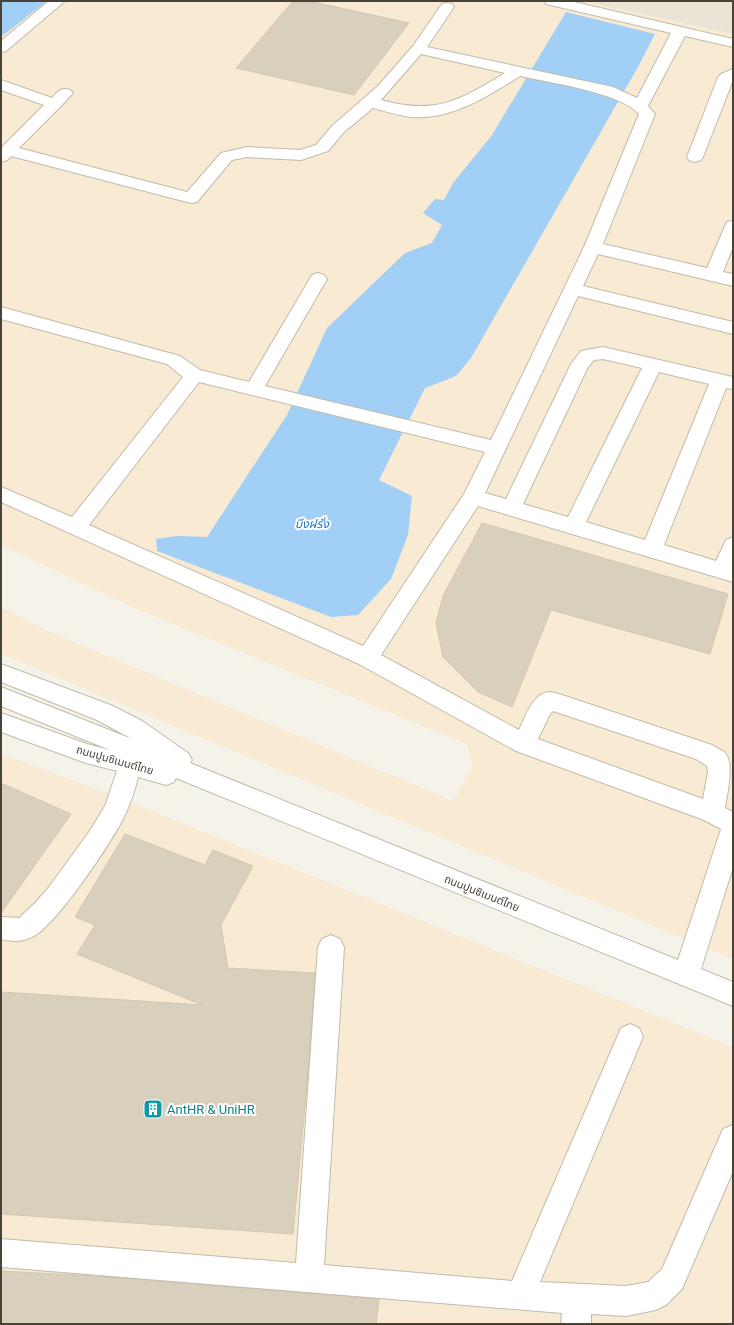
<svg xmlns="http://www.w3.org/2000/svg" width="734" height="1325" font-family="Roboto,'Noto Sans Thai',sans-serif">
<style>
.residential{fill:#e9e4d6}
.commercial{fill:#f8ead3}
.water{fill:#a2cff5}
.building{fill:#d8cfbd;stroke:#d3c7b0}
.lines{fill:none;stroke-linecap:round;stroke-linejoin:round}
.minor-casing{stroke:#c1bbab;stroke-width:2}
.minor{fill:#fff;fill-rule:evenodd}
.labels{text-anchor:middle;stroke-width:4;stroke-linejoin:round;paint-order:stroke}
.street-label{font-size:11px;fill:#494337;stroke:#fff}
.water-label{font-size:12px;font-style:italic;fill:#2976bc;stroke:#fff}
.near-culture-label{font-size:13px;fill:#0d838f;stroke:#fff;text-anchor:start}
</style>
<rect width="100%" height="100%" fill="#f5f2e9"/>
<polygon class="residential" points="582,1 733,1 733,34"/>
<g class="commercial">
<polygon points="47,1 582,1 733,34 733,959 1,654 1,607 50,632 453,801 473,765 467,744 139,610 1,545 1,37"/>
<polygon points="1,754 105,792 733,1047 733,1324 1,1324"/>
</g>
<g class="water">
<polygon points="1,1 47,1 1,37"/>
<polygon points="566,12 655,34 638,67 471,358 456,376 425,388 379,480 412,496 408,535 391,579 358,615 331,617 157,551 156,539 177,536 207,537 287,415 327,328 405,253 432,243 442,225 423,213 435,199 444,200 453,183 492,135"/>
</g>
<g class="building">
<polygon points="293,1 309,1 409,23 354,95 236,68"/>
<polygon points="482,523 728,594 710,654 551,610 512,707 478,692 443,657 436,623 443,596"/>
<polygon points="1,783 71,814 1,913"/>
<polygon points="125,834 205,865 213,850 253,866 221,925 228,968 315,973 308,1073 293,1234 1,1214 1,992 202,1005 77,954 95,925 75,917"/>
<polygon points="1,1271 95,1276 379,1299 376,1324 1,1324"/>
</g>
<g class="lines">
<g class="minor-casing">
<g id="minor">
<polygon points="49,1 65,1 6,51 1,52 1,41"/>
<path d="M544,1H570L733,39V47L685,36L648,106L655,114L603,244L707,268L725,226L727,222L733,221V247L723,272L733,274V286L598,254L583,286L733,322V334L578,296L485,493L506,499L571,364L581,351L603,347L733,377V389L726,388L664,545L716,561L726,540L733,537V582L478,506L381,655L519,730C525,718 533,692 550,692C553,692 558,694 562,695L712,745C716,748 723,750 726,754C734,766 727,794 725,808L733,812V867L701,969L733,982V1006L176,778L174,782L166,785L138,777C135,791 130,804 124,817C111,843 57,924 34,936C23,942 12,942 1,939V917L19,918L35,903L49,887L89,832L105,806L117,771L86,763L1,732V713L87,744L110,750L1,706V687L132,739L97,720L1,682V664L113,706L142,721L188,753L192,760L190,763L678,960L721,829L704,820L516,751L359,664L1,502V487L72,517L183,377L167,364L1,319V307L180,356L200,370L249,382L312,275L318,273L324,275L327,279L265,386L491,440L584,247L639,114C619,92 551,83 520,76C488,96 452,120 412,117C399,116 385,111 373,108L344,132L328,151L301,160L247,157L232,160L197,202L191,203L11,156L7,160L1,162V148L44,105L1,90V80L52,98C58,91 61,87 70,90L73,93L60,107L19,148L187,192L221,153L247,147L300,150L316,145L332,126L378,86L413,46L442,4L447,3L452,4L454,7L427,47L613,87L637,98L671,33L546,4ZM421,54L505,73C459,101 435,115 381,100ZM603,359L642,368L568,517L523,504L588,367L594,360ZM659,372L709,384L645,540L586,522ZM199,382L485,452L464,494L363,646L89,525ZM553,711L696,759L707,766L708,772L703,799L538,739L550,714Z"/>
<polygon points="733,69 733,80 703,157 701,160 695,162 689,160 687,157 718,77 721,74"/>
<polygon points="331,935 340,939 344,947 324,1265 512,1281 621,1028 630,1024 639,1028 643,1037 540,1282 626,1286 648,1282 662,1269 723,1129 733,1125 733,1171 682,1289 666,1305 656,1310 626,1316 591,1314 591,1324 561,1324 562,1313 1,1267 1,1239 296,1263 318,947 322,939"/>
</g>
</g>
<use href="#minor" class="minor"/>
</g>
<defs>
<g id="building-square" transform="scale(1)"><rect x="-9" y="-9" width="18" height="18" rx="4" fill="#0f9aa8" stroke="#fff"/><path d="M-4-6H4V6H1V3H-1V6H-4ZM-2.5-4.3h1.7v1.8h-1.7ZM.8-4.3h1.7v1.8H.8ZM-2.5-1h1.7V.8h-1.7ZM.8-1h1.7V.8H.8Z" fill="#fff"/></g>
</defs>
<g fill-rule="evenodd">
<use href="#building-square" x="153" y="1109"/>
</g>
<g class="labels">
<g class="street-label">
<text transform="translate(115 760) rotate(16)" y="4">ถนนปูนซิเมนต์ไทย</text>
<text transform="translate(482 893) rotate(22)" y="4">ถนนปูนซิเมนต์ไทย</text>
</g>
<g class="water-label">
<text x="312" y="528">บึงฝรั่ง</text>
</g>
<g class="near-culture-label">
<text x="167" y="1114">AntHR &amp; UniHR</text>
</g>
</g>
<rect width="734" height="1325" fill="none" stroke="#494337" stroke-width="4"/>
</svg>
